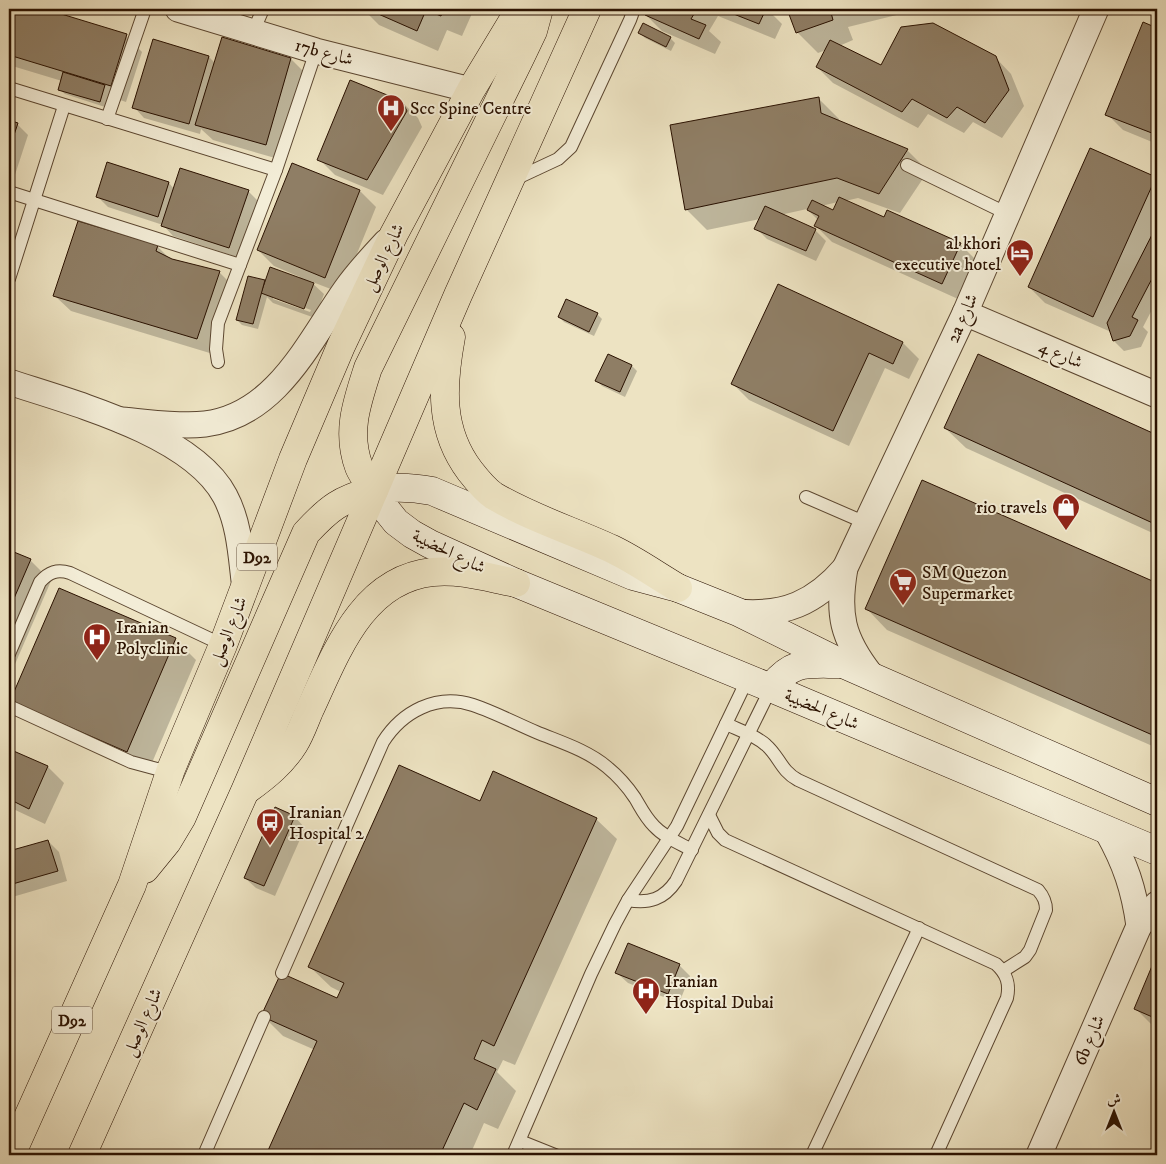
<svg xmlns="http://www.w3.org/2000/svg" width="1166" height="1164" font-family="'IM FELL DW Pica',Amiri,serif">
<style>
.shadow{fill:#0003;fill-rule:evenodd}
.building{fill:#8f7e65;stroke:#2a1100}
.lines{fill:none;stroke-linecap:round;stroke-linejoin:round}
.lane-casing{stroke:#5b4630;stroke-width:14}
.street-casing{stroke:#5b4630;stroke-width:27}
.secondary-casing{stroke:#2a1100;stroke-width:29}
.primary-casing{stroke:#2a1100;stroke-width:29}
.lane{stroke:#f3edd7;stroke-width:12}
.street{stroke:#f3edd7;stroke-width:25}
.secondary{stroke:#f3edd7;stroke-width:28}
.primary{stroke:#ede3c2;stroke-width:28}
.labels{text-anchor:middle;stroke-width:4;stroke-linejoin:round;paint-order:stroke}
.shield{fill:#f3edd7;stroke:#665340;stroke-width:1}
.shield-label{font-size:16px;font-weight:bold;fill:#2a1100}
.street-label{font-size:18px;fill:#2a1100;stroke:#f3edd7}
.poi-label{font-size:18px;fill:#2a1100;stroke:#f3edd7;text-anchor:start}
</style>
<rect width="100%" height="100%" fill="#ede3c2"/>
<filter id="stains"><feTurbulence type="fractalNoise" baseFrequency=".004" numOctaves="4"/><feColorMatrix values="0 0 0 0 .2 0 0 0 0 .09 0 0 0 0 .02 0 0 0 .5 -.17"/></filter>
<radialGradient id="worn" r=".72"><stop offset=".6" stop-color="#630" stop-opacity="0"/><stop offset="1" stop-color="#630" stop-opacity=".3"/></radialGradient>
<g class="shadow">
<polygon points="9,9 41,9 126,36 142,52 126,102 108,96 105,107 65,94 59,89 62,81 9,65"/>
<polygon points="363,9 474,9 462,36 447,30 438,51 379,25"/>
<polygon points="649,9 767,9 782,24 775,39 718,16 709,31 721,42 715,54 662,31 646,15"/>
<polygon points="788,9 921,9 848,27 853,40 839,46 881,67 995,57 1011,74 1024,106 1002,138 973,122 964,133 928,114 918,128 833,83 817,67 826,50 818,53 797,32"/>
<polygon points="1144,24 1157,29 1157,144 1123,130 1107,114"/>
<polygon points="640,33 670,38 675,43 671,51 645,38"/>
<polygon points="222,39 291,59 307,75 282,160 213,140 201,129 200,134 144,118 134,107 153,41 209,57 215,63"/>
<path d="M818,98L839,119V122L907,150L928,171L900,213L858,198L845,201L884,218L960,244L976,260L958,299L832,242L816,226L818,220L807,209L780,215L815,230L826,241L816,261L767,239L756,228L760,219L707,230L686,209ZM838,202L833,212L821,206Z"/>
<polygon points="402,102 418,118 422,127 383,195 335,175 319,159"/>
<polygon points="9,122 17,124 28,135 10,190"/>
<polygon points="108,163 169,183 174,189 248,191 259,202 240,258 173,236 163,225 108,207 97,196"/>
<path d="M293,164L360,191L376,207L341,293L310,281L324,294L315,318L273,303L267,297L258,329L242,325L237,320L264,282L266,283L300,279V277L274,266L258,250ZM273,296L311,310L310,312L273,299Z"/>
<polygon points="1155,178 1157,180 1157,300 1143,327 1148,332 1141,347 1124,351 1114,341 1111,332 1045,303 1029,287"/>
<polygon points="157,246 171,260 219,272 235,288 213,354 71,311 55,296"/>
<polygon points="778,286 903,343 919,359 909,379 885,368 849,446 749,400 733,384"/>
<polygon points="597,314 602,319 594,336 564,322 559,317"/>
<polygon points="609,355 632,366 637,371 625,397 602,386 597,381"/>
<polygon points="979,355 1157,437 1157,535 966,448 945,428"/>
<polygon points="923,482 1157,585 1157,748 887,630 867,609"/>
<polygon points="9,551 30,560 51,581 9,678"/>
<polygon points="60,590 175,639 196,660 148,772 32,722"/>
<polygon points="9,750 48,767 64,783 45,824 9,807"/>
<polygon points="481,802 596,819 617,839 515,1065 503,1060 497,1072 516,1091 498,1129 484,1123 470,1155 268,1155 315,1050 283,1036 263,1016 338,999 341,992 331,987 310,967"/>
<polygon points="276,809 295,817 305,828 275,896 256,888 245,878"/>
<polygon points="48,841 59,852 67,881 9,898 9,853"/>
<polygon points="1157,957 1157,1030 1136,1009"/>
<polygon points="679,965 690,976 679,1003 628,983 617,973"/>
</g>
<g class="building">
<polygon points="9,9 45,9 127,34 111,86 9,55"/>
<polygon points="367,9 444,9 441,16 426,10 417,31"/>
<polygon points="648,9 697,9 691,19 706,25 699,39 645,15"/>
<polygon points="721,9 766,9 759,24"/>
<polygon points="787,9 830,9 833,20 796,33"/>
<polygon points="1143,22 1157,28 1157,135 1105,115"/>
<polygon points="643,23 671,37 666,47 638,33"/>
<polygon points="933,23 996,56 1009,90 985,123 957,107 947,118 912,99 902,112 816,67 830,40 881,65 901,27"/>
<polygon points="222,37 291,58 266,145 195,125"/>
<polygon points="153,39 209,56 189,124 132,108"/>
<polygon points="63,72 105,85 100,102 58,90"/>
<polygon points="350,80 402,101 407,111 367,180 317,160"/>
<polygon points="819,97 821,113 908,149 879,194 837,178 685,210 670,125"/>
<polygon points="9,120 18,123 9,150"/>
<polygon points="1090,148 1156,177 1093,317 1028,287"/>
<polygon points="107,162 169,182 158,217 96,197"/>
<polygon points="292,163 360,190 325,278 257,250"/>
<polygon points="180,168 249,190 229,248 161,226"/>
<polygon points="839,197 884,217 887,210 961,243 942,284 814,226 819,216 807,210 812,200 833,210"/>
<polygon points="765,206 816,229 806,251 754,229"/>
<polygon points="78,221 158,245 156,251 172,259 220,271 197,339 53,296"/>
<polygon points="1157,225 1157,269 1132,317 1138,320 1130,336 1113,341 1107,323"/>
<polygon points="270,267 314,283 304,309 261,293"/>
<polygon points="248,276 265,280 253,324 236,320"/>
<polygon points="778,284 903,342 893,364 869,353 833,431 731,384"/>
<polygon points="566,299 598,313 589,332 558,317"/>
<polygon points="608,354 632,365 620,392 595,381"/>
<polygon points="978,354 1157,435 1157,525 944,428"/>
<polygon points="922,480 1157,583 1157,737 865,609"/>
<polygon points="9,550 31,559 9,610"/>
<polygon points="59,588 176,638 127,752 10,701"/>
<polygon points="9,749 48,766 29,809 9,799"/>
<polygon points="399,765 480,801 493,771 597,818 494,1046 482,1040 474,1059 496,1069 477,1110 464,1103 440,1155 266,1155 317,1041 261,1016 281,973 337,998 344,983 308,967"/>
<polygon points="275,807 295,816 264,886 244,878"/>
<polygon points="48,840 58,871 9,885 9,851"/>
<polygon points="628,943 680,964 668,994 615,973"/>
<polygon points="1157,954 1157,1019 1134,1009"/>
</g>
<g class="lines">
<g class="lane-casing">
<g id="lane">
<polyline points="253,32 263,9"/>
<polyline points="9,88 276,170"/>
<polyline points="107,119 145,9"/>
<polyline points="907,165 1008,214"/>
<polyline points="513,180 558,159 571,147 630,20 634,9"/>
<polyline points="9,192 240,265"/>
<polyline points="9,279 64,106"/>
<polyline points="218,362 216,349 218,323 276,170 316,51"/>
<polyline points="806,497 866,523"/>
<path d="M9,654L40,582C49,572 57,569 70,573L223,645"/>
<polyline points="9,706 131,762 157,769 171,769"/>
<path d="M726,724C739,730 755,735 766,745C779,756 781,771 798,780L1038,890C1044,897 1046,902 1046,910L1030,950L1025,957L1003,971"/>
<path d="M709,815L718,833L725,840L996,964C1007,974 1010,984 1007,998L936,1155"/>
<path d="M628,900C649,904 664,899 676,881L771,688"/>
<path d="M282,973L383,742C402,712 436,693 473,705C494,712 515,723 536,732C560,742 587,750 607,767C618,776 627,786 635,798C641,808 645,817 654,826C664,837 679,843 692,850"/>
<polyline points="520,1141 555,1155"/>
<polyline points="204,1155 264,1017"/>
<polyline points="513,1155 591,974 615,924 628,900 677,826 748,678"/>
<polyline points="812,1155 919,928"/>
</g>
</g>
<g class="street-casing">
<g id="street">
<polyline points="178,9 316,51 471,90"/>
<polyline points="965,313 1157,395"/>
<path d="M9,382C73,403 192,434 225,496C240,524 241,558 245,589"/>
<path d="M121,420C149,422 178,427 205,424C277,415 309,341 346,289C358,272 372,257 386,242"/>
<path d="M738,612C784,616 815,603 845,568"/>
<path d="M871,675C842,638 837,614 845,568L965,313L1096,9"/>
<path d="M1107,831C1125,863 1134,889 1139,926"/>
<polyline points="1039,1155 1139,926 1157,904"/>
</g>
</g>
<g class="secondary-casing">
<g id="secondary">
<path d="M771,688C792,660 807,664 839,664"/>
<path d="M1157,802L843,664L738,612L678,588L633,576L432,491C412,487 395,486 374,490L384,507L396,522L412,534L430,544L516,583L771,688L1157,851"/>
</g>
</g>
<g class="primary-casing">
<g id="primary">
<path d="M451,337C442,386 439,430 470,471C477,480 485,490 494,496C531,518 573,531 612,549C635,560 656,575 678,588"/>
<path d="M374,490C369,483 362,475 359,467C346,432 357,402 368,368L521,56L533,31L539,9"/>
<path d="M248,789C266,776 282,763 294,744C301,733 305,720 310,709C336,653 362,579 433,572C460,569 489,578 516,583"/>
<path d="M145,869L167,842L182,817L306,533C330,507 340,500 374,490"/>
<polyline points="11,1155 132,885 171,769 223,645 293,459 341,346 394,234 471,90 520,9"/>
<polyline points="82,1155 245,791 458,295 587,9"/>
</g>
</g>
<use href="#lane" class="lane"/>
<use href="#street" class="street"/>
<use href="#secondary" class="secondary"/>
<use href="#primary" class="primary"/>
</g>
<defs>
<g id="hospital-pin" transform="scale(1.4375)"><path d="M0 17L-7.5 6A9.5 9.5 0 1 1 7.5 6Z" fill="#8f2418" stroke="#f3edd7"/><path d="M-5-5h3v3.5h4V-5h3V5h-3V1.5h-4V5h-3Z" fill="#fff"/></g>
<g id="hotel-pin" transform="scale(1.4375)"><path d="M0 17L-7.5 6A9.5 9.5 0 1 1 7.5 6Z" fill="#8f2418" stroke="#f3edd7"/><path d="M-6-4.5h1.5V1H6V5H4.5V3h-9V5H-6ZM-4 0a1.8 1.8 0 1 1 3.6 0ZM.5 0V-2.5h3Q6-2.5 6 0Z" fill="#fff"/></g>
<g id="shop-pin" transform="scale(1.4375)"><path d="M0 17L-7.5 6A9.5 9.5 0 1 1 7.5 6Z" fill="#8f2418" stroke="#f3edd7"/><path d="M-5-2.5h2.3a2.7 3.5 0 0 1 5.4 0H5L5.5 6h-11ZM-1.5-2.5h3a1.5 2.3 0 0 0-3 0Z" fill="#fff"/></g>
<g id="supermarket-pin" transform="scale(1.4375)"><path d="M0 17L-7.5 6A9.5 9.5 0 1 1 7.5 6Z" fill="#8f2418" stroke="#f3edd7"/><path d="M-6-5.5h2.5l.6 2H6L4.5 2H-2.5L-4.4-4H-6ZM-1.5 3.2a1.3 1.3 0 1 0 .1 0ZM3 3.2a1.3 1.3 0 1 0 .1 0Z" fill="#fff"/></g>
<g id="bus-pin" transform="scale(1.4375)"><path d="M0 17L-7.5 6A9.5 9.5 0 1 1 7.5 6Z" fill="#8f2418" stroke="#f3edd7"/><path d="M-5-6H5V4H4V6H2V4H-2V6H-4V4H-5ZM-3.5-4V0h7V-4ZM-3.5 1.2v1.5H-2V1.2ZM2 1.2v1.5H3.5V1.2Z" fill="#fff"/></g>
</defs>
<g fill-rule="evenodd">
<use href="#hospital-pin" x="391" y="108"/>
<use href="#hotel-pin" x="1020" y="253"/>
<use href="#shop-pin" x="1066" y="507"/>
<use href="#supermarket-pin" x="903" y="582"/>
<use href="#hospital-pin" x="97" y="637"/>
<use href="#bus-pin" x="270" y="822"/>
<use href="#hospital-pin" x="646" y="991"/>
</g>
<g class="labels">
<g class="shield">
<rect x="237" y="543.5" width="40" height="27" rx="4"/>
<rect x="52" y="1006.5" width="40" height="27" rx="4"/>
</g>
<g class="shield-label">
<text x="257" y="563">D92</text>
<text x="72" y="1026">D92</text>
</g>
<g class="street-label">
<text transform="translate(324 52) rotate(15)" y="6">17b شارع</text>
<text transform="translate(383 257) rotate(-64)" y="6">شارع الوصل</text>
<text transform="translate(962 318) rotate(-66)" y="6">2a شارع</text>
<text transform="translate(1061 354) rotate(23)" y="6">شارع 4</text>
<text transform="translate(449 551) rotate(26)" y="6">شارع الحضيبة</text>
<text transform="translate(228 631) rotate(-68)" y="6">شارع الوصل</text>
<text transform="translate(822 709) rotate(23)" y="6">شارع الحضيبة</text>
<text transform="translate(142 1022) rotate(-66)" y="6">شارع الوصل</text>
<text transform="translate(1089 1040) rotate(-67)" y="6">6b شارع</text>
</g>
<g class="poi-label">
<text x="410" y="114">Scc Spine Centre</text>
<text x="1001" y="249" text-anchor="end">al khori<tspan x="1001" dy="21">executive hotel</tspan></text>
<text x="1047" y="513" text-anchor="end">rio travels</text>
<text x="922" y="578">SM Quezon<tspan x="922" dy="21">Supermarket</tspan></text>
<text x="116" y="633">Iranian<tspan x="116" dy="21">Polyclinic</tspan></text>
<text x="289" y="818">Iranian<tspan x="289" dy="21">Hospital 2</tspan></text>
<text x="665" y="987">Iranian<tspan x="665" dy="21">Hospital Dubai</tspan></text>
</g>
</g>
<rect width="1166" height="1164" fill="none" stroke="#ede3c2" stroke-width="30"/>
<rect x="10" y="10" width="1146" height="1144" fill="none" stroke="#2a1100" stroke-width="2.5"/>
<rect x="15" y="15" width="1136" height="1134" fill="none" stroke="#2a1100"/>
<g transform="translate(1114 1112)" stroke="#f3edd7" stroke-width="4" paint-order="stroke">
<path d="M0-4L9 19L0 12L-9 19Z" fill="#2a1100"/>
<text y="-8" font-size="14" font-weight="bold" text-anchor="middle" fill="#2a1100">ش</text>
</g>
<rect width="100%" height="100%" filter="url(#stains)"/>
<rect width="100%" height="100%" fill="url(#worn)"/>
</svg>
